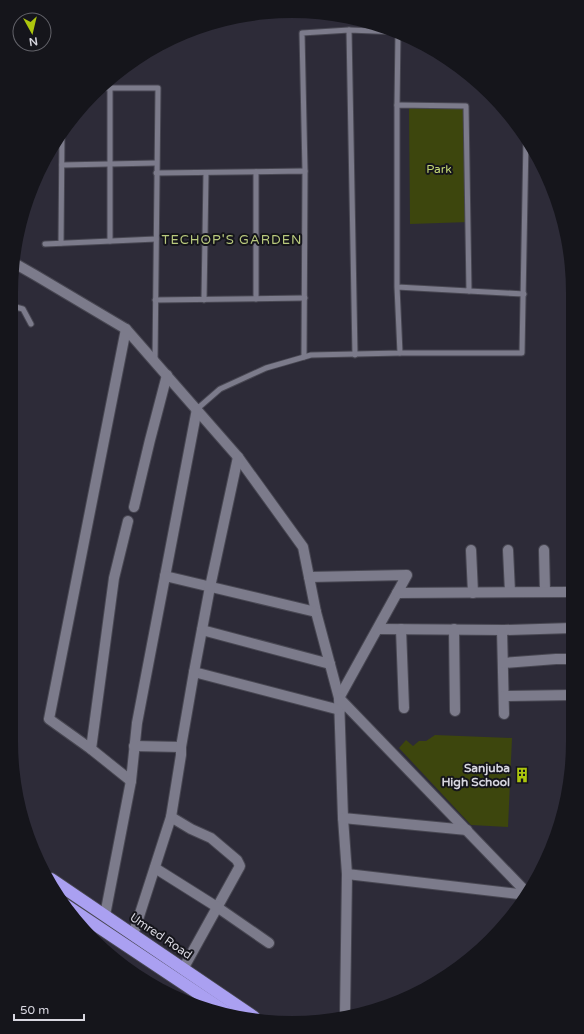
<svg xmlns="http://www.w3.org/2000/svg" width="584" height="1034" font-family="'Varela Round',sans-serif">
<style>
.green{fill:#3d460d}
.lines{fill:none;stroke-linecap:round;stroke-linejoin:round}
.lane-casing{stroke:#484752;stroke-width:7}
.street-casing{stroke:#484752;stroke-width:12}
.highway-casing{stroke:#484752;stroke-width:14}
.lane{stroke:#7c7b8b;stroke-width:5}
.street{stroke:#7c7b8b;stroke-width:10}
.highway{stroke:#aaa0f1;stroke-width:12}
.labels{text-anchor:middle;stroke-width:4;stroke-linejoin:round;paint-order:stroke}
.park-label{font-size:12px;fill:#c3d674;stroke:#15151b}
.poi-label{font-size:12px;font-weight:bold;fill:#d8d7e0;stroke:#15151b;text-anchor:end}
.street-label{font-size:12px;fill:#d8d7e0;stroke:#15151b}
.neighbourhood-label{font-size:13px;letter-spacing:1px;fill:#b9c97d;stroke:#15151b}
</style>
<rect width="100%" height="100%" fill="#2d2b38"/>
<g class="green">
<polygon points="409,104 466,106 469,222 410,224"/>
<polygon points="435,735 512,738 508,827 471,825 399,748 406,740 413,746 419,741 426,741"/>
</g>
<g class="lines">
<g class="lane-casing">
<g id="lane">
<polyline points="349,30 355,355"/>
<polyline points="100,88 158,88 155,360"/>
<polyline points="110,88 110,241"/>
<polyline points="397,105 398,32"/>
<polyline points="62,165 156,163"/>
<polyline points="305,171 302,33 349,30 399,32"/>
<polyline points="256,172 256,299"/>
<polyline points="156,173 305,171 304,357"/>
<polyline points="61,243 62,131"/>
<polyline points="45,244 156,239"/>
<polyline points="469,291 524,294"/>
<polyline points="155,300 305,298"/>
<polyline points="204,300 206,173"/>
<polyline points="12,306 23,309 31,324"/>
<polyline points="400,353 522,353 526,140"/>
<polyline points="197,409 220,389 266,368 311,355 400,353 397,287 469,291 466,106 397,105 397,287"/>
</g>
</g>
<g class="street-casing">
<g id="street">
<polyline points="14,263 35,275 126,329 238,457 303,547 316,612 339,698 343,818 347,874 345,1014"/>
<path d="M134,507C144,463 155,419 167,375"/>
<polyline points="128,521 114,578 91,749 131,781 137,723 197,409"/>
<polyline points="471,550 473,593"/>
<polyline points="508,550 510,592"/>
<polyline points="544,550 545,592"/>
<polyline points="165,576 316,612"/>
<polyline points="309,577 407,575 339,698"/>
<polyline points="397,593 572,592"/>
<polyline points="378,629 504,630 572,628"/>
<polyline points="401,629 404,708"/>
<polyline points="454,629 455,711"/>
<polyline points="202,630 330,664"/>
<polyline points="502,630 504,714"/>
<polyline points="503,663 556,659 572,659"/>
<polyline points="194,672 340,710"/>
<polyline points="504,696 572,695"/>
<polyline points="339,698 528,894"/>
<polyline points="134,746 181,747"/>
<polyline points="91,749 49,719 126,329"/>
<polyline points="171,817 191,829 211,838 237,860 240,866 183,969"/>
<polyline points="343,818 467,830"/>
<polyline points="155,868 217,907 269,943"/>
<polyline points="347,874 527,895"/>
<polyline points="105,915 131,781"/>
<polyline points="133,935 171,817 181,755 181,747 194,672 210,587 238,457"/>
</g>
</g>
<g class="highway-casing">
<g id="highway">
<polyline points="51,879 254,1017"/>
<polyline points="64,904 229,1014"/>
</g>
</g>
<use href="#lane" class="lane"/>
<use href="#street" class="street"/>
<use href="#highway" class="highway"/>
</g>
<defs>
<g id="building-bare" transform="scale(1.2)"><path d="M-4-6H4V6H1V3H-1V6H-4ZM-2.5-4.3h1.7v1.8h-1.7ZM.8-4.3h1.7v1.8H.8ZM-2.5-1h1.7V.8h-1.7ZM.8-1h1.7V.8H.8Z" fill="#adc60d" stroke="#15151b" stroke-width="2.5" paint-order="stroke"/></g>
</defs>
<g fill-rule="evenodd">
<use href="#building-bare" x="522" y="775"/>
</g>
<g class="labels">
<g class="park-label">
<text x="439" y="173">Park</text>
</g>
<g class="poi-label">
<text x="510" y="772">Sanjuba<tspan x="510" dy="14">High School</tspan></text>
</g>
<g class="street-label">
<text transform="translate(161 936) rotate(34)" y="4">Umred Road</text>
</g>
<g class="neighbourhood-label">
<text x="232" y="244">TECHOP'S GARDEN</text>
</g>
</g>
<path d="M0 0H584V1034H0ZM292 18H292A274 274 0 0 1 566 292V742A274 274 0 0 1 292 1016H292A274 274 0 0 1 18 742V292A274 274 0 0 1 292 18Z" fill="#15151b" fill-rule="evenodd"/>
<g transform="translate(32 32) rotate(172)"><circle r="19" fill="#15151b" stroke="#63636a"/>
<path d="M0-3L7 15L0 10L-7 15Z" fill="#adc60d"/>
<text y="-6" font-size="11" font-weight="bold" text-anchor="middle" fill="#d8d7e0">N</text>
</g>
<path d="M14 1014v6h70v-6" fill="none" stroke="#d8d7e0" stroke-width="2"/>
<text x="20" y="1014" font-size="12" fill="#d8d7e0" stroke="#15151b" stroke-width="3" paint-order="stroke">50 m</text>
</svg>
